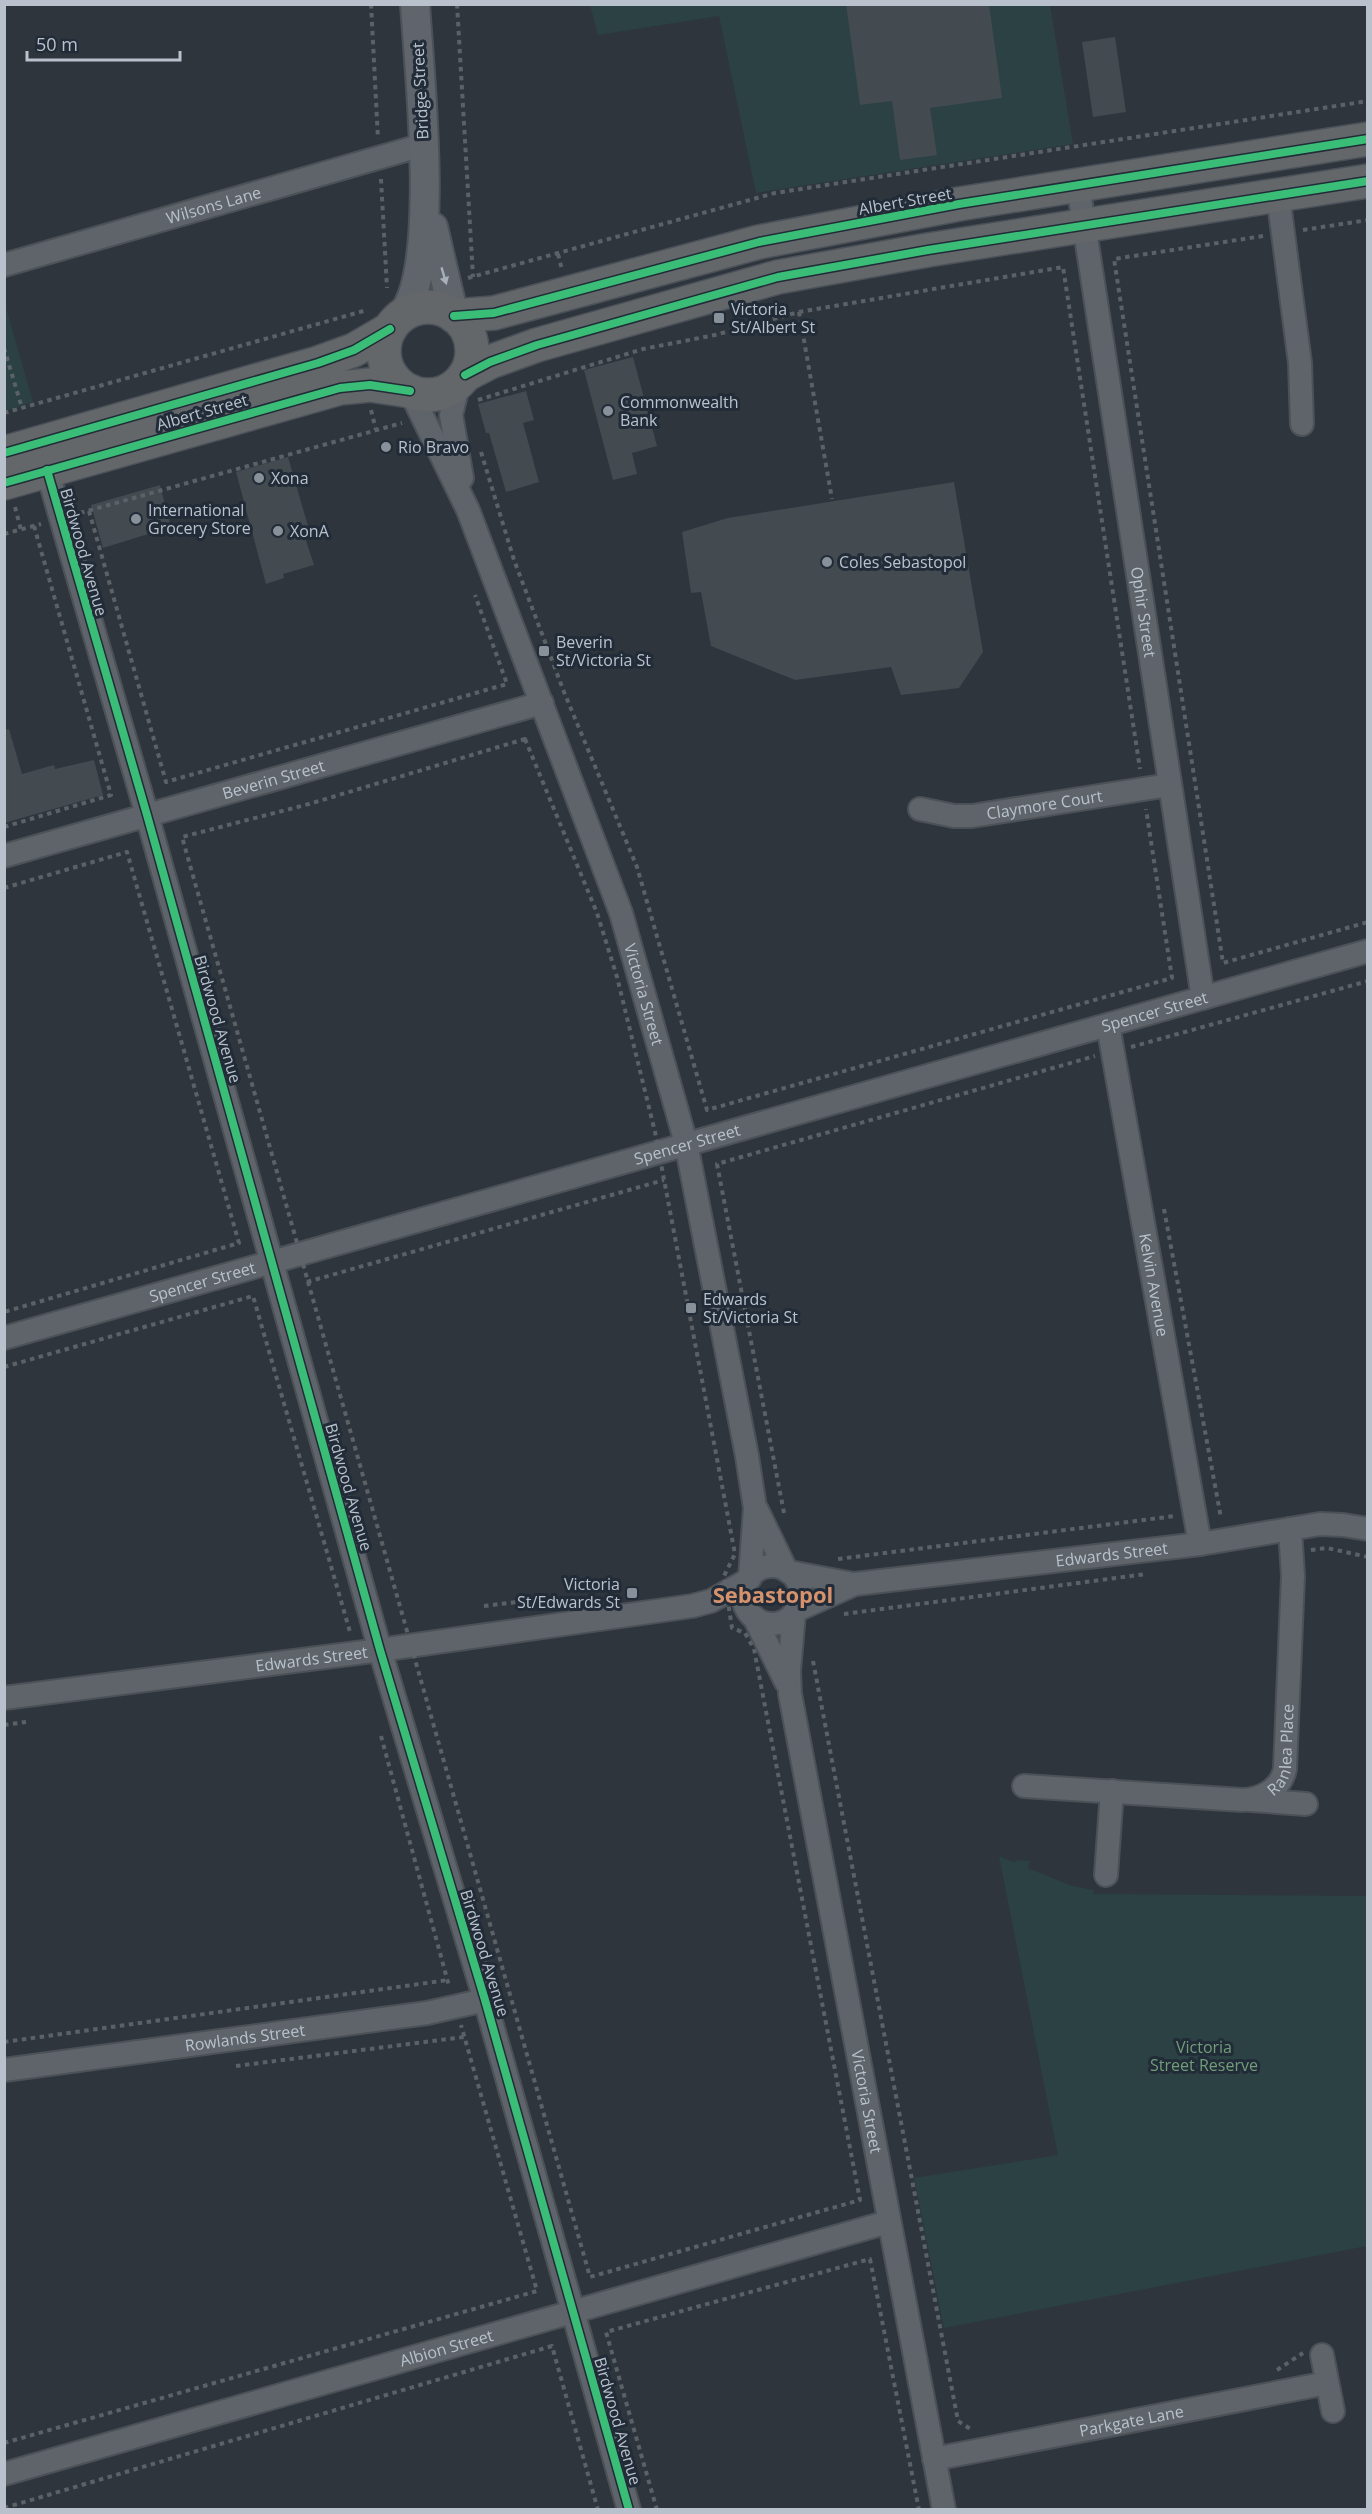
<svg xmlns="http://www.w3.org/2000/svg" width="1372" height="2514" font-family="'Open Sans',sans-serif">
<style>
.green{fill:#2b4143}
.building{fill:#434a50}
.lines{fill:none;stroke-linecap:round;stroke-linejoin:round}
.minor-casing{stroke:#4c5157;stroke-width:26}
.major-casing{stroke:#4c5259;stroke-width:32}
.highway-casing{stroke:#4b5159;stroke-width:36}
.path{stroke:#5b6267;stroke-width:4;stroke-dasharray:4.5 4.5;stroke-linecap:butt}
.minor{stroke:#5e646a;stroke-width:22}
.major{stroke:#60656c;stroke-width:28}
.highway{stroke:#63676a;stroke-width:33}
.cycleway-casing{stroke:#212c38;stroke-width:11}
.cycleway{stroke:#3abd76;stroke-width:8}
.oneway{fill:#a7afb9}
.poi-dot{fill:#88919a;stroke:#212c38;stroke-width:2}
.labels{text-anchor:middle;stroke-width:6;stroke-linejoin:round;paint-order:stroke}
.street-label{font-size:16px;fill:#b9c2cc;stroke:#212c38}
.poi-label{font-size:16px;fill:#b9c2cc;stroke:#212c38;text-anchor:start}
.park-label{font-size:16px;fill:#719d78;stroke:#212c38}
.district-label{font-size:22px;font-weight:bold;fill:#d5926c;stroke:#212c38}
</style>
<rect width="100%" height="100%" fill="#2e353d"/>
<g class="green">
<polygon points="590,5 1050,5 1073,144 756,193 719,16 598,35"/>
<polygon points="4,301 33,402 5,411 4,411"/>
<polygon points="999,1856 1015,1863 1016,1860 1030,1861 1028,1868 1072,1886 1094,1890 1093,1894 1367,1896 1367,2246 944,2328 914,2178 1058,2155"/>
</g>
<g class="building">
<polygon points="846,4 989,4 1002,98 930,108 937,155 900,160 892,101 860,105"/>
<polygon points="1115,37 1126,112 1093,117 1082,42"/>
<polygon points="633,357 657,446 632,453 637,474 613,480 584,370"/>
<polygon points="526,391 534,420 523,423 539,482 506,492 489,433 486,433 478,404"/>
<polygon points="288,457 308,526 302,528 314,565 283,574 284,578 266,584 236,472"/>
<polygon points="954,482 983,652 959,688 901,695 891,667 795,680 711,646 701,592 691,593 682,532 728,518"/>
<polygon points="160,485 171,527 103,548 91,505"/>
<polygon points="9,729 22,774 54,765 55,769 94,760 103,795 4,823 4,730"/>
</g>
<g class="lines">
<g class="minor-casing">
<g id="minor">
<path id="s1" d="M1078,185L1203,998"/>
<polyline points="1278,195 1300,363 1302,424"/>
<path id="s2" d="M4,265L423,145"/>
<polyline points="459,382 451,415 462,478"/>
<path id="s3" d="M410,391L468,510L621,913L686,1143L747,1456L755,1508L750,1578"/>
<polyline points="47,470 147,815 380,1650 485,2000 629,2510"/>
<path id="s4" d="M920,809L954,816H972L1169,785"/>
<path id="s5" d="M4,856L542,703"/>
<path id="s6" d="M1108,1025L1200,1544"/>
<path id="s7" d="M4,1338L1368,951"/>
<polyline points="757,1510 786,1570"/>
<circle cx="772" cy="1595" r="29"/>
<polyline points="789,1572 853,1584"/>
<path id="s8" d="M797,1610L855,1584L1200,1544L1320,1524L1343,1525L1368,1529"/>
<path id="s9" d="M794,1613L789,1671L790,1694L944,2510"/>
<polyline points="754,1617 786,1682"/>
<path id="s10" d="M4,1698L380,1650L692,1606L711,1601L748,1580"/>
<path id="s11" d="M1024,1786L1242,1800C1261,1800 1281,1789 1285,1769L1293,1576L1290,1529"/>
<polyline points="1251,1800 1306,1804"/>
<polyline points="1106,1875 1112,1791"/>
<path id="s12" d="M4,2070L427,2013L485,2000"/>
<polyline points="1322,2355 1333,2411"/>
<path id="s13" d="M934,2459L1327,2383"/>
<path id="s14" d="M4,2474L888,2222"/>
</g>
</g>
<g class="major-casing">
<g id="major">
<polyline points="433,227 454,316"/>
<path d="M402,315C441,267 419,70 415,4"/>
</g>
</g>
<g class="highway-casing">
<g id="highway">
<circle cx="428" cy="351" r="44"/>
<polyline points="454,316 494,313 759,242 959,204 1368,139"/>
<polyline points="465,375 490,362 537,345 778,277 928,250 1368,181"/>
<polyline points="4,453 318,363 354,350 390,329"/>
<polyline points="4,483 340,388 370,385 410,391"/>
</g>
</g>
<g class="path">
<polyline points="371,4 378,139"/>
<polyline points="457,4 473,277"/>
<polyline points="381,179 387,288"/>
<polyline points="1303,230 1368,220"/>
<polyline points="1263,236 1114,259 1223,963 1368,922"/>
<polyline points="558,254 562,270"/>
<polyline points="468,278 775,193 1368,101"/>
<polyline points="799,312 832,499"/>
<polyline points="4,348 22,408"/>
<polyline points="478,400 643,349 715,335 799,312 1063,267 1140,769"/>
<polyline points="371,410 376,430"/>
<polyline points="4,413 367,310"/>
<polyline points="481,452 514,560 564,692 637,867 707,1110 1172,978 1146,809"/>
<polyline points="15,507 21,530"/>
<polyline points="89,511 166,782 507,684 475,595"/>
<polyline points="80,513 402,423"/>
<polyline points="4,534 41,524"/>
<polygon points="525,739 597,913 617,977 655,1132 735,1554 724,1576 732,1628 745,1633 754,1649 860,2200 590,2277 182,837 309,804"/>
<polyline points="4,827 111,795 34,526"/>
<polyline points="4,888 127,852 239,1243 4,1312"/>
<polyline points="1131,1047 1368,981"/>
<polyline points="1164,1209 1221,1518"/>
<polyline points="1368,1234 1368,1257"/>
<polyline points="307,1282 664,1180"/>
<polyline points="4,1367 253,1296 350,1632"/>
<polyline points="784,1513 717,1164 1095,1056"/>
<polyline points="1311,1550 1327,1548 1368,1557"/>
<polyline points="838,1559 1175,1516"/>
<polyline points="484,1606 533,1600"/>
<polyline points="844,1614 1146,1574"/>
<polyline points="813,1661 958,2421 972,2430"/>
<polyline points="4,1725 26,1722"/>
<polyline points="381,1736 449,1986"/>
<polyline points="4,2042 448,1980"/>
<polyline points="236,2066 464,2037"/>
<polyline points="1277,2370 1303,2353"/>
<polyline points="4,2443 537,2291 461,2025"/>
<polyline points="4,2508 552,2346 598,2510"/>
<polyline points="657,2510 606,2332 870,2259 919,2510"/>
</g>
<use href="#minor" class="minor"/>
<use href="#major" class="major"/>
<use href="#highway" class="highway"/>
<g class="cycleway-casing">
<g id="cycleway">
<polyline points="454,316 494,313 759,242 959,204 1368,139"/>
<polyline points="465,375 490,362 537,345 778,277 928,250 1368,181"/>
<polyline points="4,453 318,363 354,350 390,329"/>
<polyline points="47,470 147,815 380,1650 485,2000 629,2510"/>
<polyline points="4,483 340,388 370,385 410,391"/>
</g>
</g>
<use href="#cycleway" class="cycleway"/>
</g>
<defs><path id="oneway-solid" d="M-6-.8H1V-3.2L6.5 0L1 3.2V.8H-6Z" transform="scale(1.5)"/></defs>
<use class="oneway" href="#oneway-solid" transform="translate(444 276) rotate(74)"/>
<g class="poi-dot">
<rect x="713" y="312" width="12" height="12" rx="3"/>
<circle cx="608" cy="411" r="6"/>
<circle cx="386" cy="447" r="6"/>
<circle cx="259" cy="478" r="6"/>
<circle cx="136" cy="519" r="6"/>
<circle cx="278" cy="531" r="6"/>
<circle cx="827" cy="562" r="6"/>
<rect x="538" y="645" width="12" height="12" rx="3"/>
<rect x="685" y="1302" width="12" height="12" rx="3"/>
<rect x="626" y="1587" width="12" height="12" rx="3"/>
</g>
<g class="labels">
<g class="street-label">
<text transform="translate(420 91) rotate(-93)" y="6">Bridge Street</text>
<text transform="translate(905 201) rotate(-10)" y="6">Albert Street</text>
<text dy="6" stroke="none"><textPath href="#s2" startOffset="218">Wilsons Lane</textPath></text>
<text transform="translate(202 412) rotate(-16)" y="6">Albert Street</text>
<text transform="translate(84 552) rotate(74)" y="6">Birdwood Avenue</text>
<text dy="6" stroke="none"><textPath href="#s1" startOffset="432">Ophir Street</textPath></text>
<text dy="6" stroke="none"><textPath href="#s5" startOffset="280">Beverin Street</textPath></text>
<text dy="6" stroke="none"><textPath href="#s4" startOffset="126">Claymore Court</textPath></text>
<text dy="6" stroke="none"><textPath href="#s3" startOffset="648">Victoria Street</textPath></text>
<text dy="6" stroke="none"><textPath href="#s7" startOffset="1196">Spencer Street</textPath></text>
<text transform="translate(218 1019) rotate(74)" y="6">Birdwood Avenue</text>
<text dy="6" stroke="none"><textPath href="#s7" startOffset="710">Spencer Street</textPath></text>
<text dy="6" stroke="none"><textPath href="#s7" startOffset="206">Spencer Street</textPath></text>
<text dy="6" stroke="none"><textPath href="#s6" startOffset="264">Kelvin Avenue</textPath></text>
<text transform="translate(349 1487) rotate(74)" y="6">Birdwood Avenue</text>
<text dy="6" stroke="none"><textPath href="#s8" startOffset="322">Edwards Street</textPath></text>
<text dy="6" stroke="none"><textPath href="#s10" startOffset="310">Edwards Street</textPath></text>
<text dy="6" stroke="none"><textPath href="#s11" startOffset="294">Ranlea Place</textPath></text>
<text transform="translate(485 1953) rotate(73)" y="6">Birdwood Avenue</text>
<text dy="6" stroke="none"><textPath href="#s12" startOffset="243">Rowlands Street</textPath></text>
<text dy="6" stroke="none"><textPath href="#s9" startOffset="496">Victoria Street</textPath></text>
<text dy="6" stroke="none"><textPath href="#s14" startOffset="460">Albion Street</textPath></text>
<text dy="6" stroke="none"><textPath href="#s13" startOffset="201">Parkgate Lane</textPath></text>
<text transform="translate(618 2421) rotate(74)" y="6">Birdwood Avenue</text>
</g>
<g class="poi-label">
<text x="731" y="315">Victoria<tspan x="731" dy="18">St/Albert St</tspan></text>
<text x="620" y="408">Commonwealth<tspan x="620" dy="18">Bank</tspan></text>
<text x="398" y="453">Rio Bravo</text>
<text x="271" y="484">Xona</text>
<text x="148" y="516">International<tspan x="148" dy="18">Grocery Store</tspan></text>
<text x="290" y="537">XonA</text>
<text x="839" y="568">Coles Sebastopol</text>
<text x="556" y="648">Beverin<tspan x="556" dy="18">St/Victoria St</tspan></text>
<text x="703" y="1305">Edwards<tspan x="703" dy="18">St/Victoria St</tspan></text>
<text x="620" y="1590" text-anchor="end">Victoria<tspan x="620" dy="18">St/Edwards St</tspan></text>
</g>
<g class="park-label">
<text x="1204" y="2053">Victoria<tspan x="1204" dy="18">Street Reserve</tspan></text>
</g>
<g class="district-label">
<text x="773" y="1603">Sebastopol</text>
</g>
</g>
<rect width="1372" height="2514" fill="none" stroke="#b9c2cc" stroke-width="12"/>
<path d="M27 51v9h153v-9" fill="none" stroke="#b9c2cc" stroke-width="3"/>
<text x="36" y="51" font-size="18" fill="#b9c2cc" stroke="#212c38" stroke-width="4.5" paint-order="stroke">50 m</text>
</svg>
